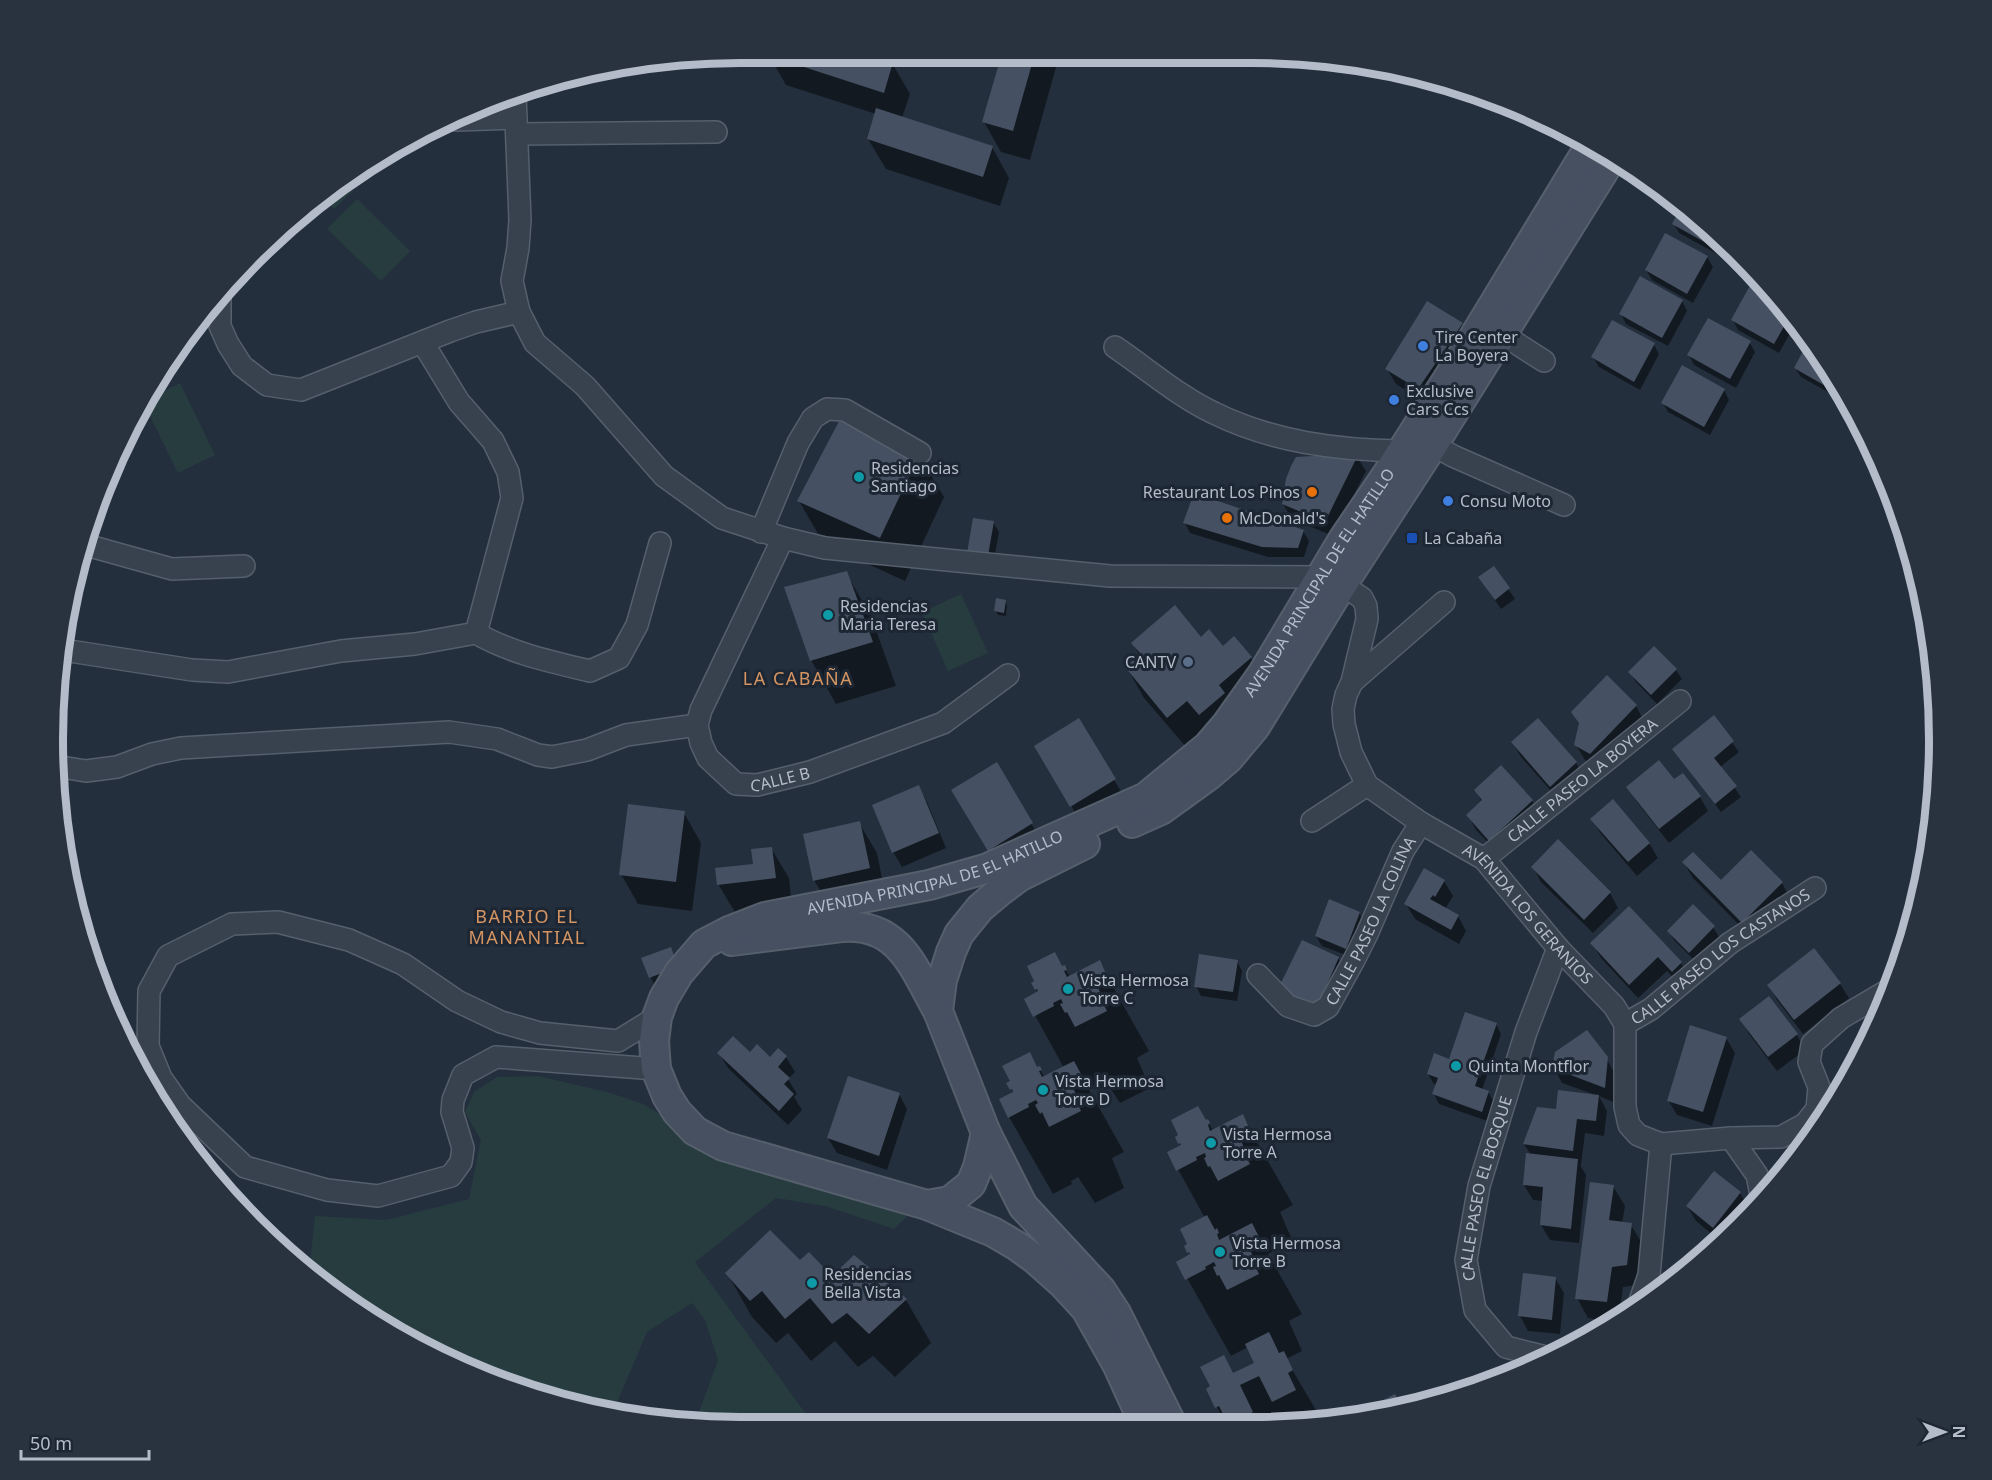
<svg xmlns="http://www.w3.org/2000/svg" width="1992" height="1480" font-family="'Noto Sans',sans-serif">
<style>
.green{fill:#263c3f}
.shadow{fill:#0007}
.building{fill:#455162}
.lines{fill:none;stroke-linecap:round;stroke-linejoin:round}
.street-casing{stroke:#565f6c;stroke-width:24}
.secondary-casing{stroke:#565f6c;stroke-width:32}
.street{stroke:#38414e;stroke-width:21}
.secondary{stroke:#465061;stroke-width:28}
.shop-dot{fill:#3f7fe0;stroke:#1d2633;stroke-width:2}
.culture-dot{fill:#0f9aa8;stroke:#1d2633;stroke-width:2}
.food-dot{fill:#e8710a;stroke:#1d2633;stroke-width:2}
.transit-dot{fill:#1a4fb4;stroke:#1d2633;stroke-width:2}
.service-dot{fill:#5c6f8a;stroke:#1d2633;stroke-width:2}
.labels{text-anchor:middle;stroke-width:6;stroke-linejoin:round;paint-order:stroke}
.poi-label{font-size:16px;fill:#b4bcc9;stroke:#1d2633;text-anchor:start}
.street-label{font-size:16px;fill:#b4bcc9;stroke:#1d2633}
.neighbourhood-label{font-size:18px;letter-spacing:1.5px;fill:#d59563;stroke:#1d2633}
.rim{fill:none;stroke:#b4bcc9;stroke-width:8}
</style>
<rect width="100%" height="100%" fill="#242f3e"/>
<g class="green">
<polygon points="346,183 353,191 334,209 325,199"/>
<polygon points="357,199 410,251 381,281 327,229"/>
<polygon points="180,383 215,455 178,473 143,402"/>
<polygon points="961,594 988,653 948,671 922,612"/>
<polygon points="538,1076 607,1092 643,1104 670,1120 914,1210 894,1229 825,1206 776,1198 695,1262 814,1425 694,1426 718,1360 705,1320 692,1303 647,1332 613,1412 562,1404 397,1336 309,1273 315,1216 386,1220 469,1199 481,1140 465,1112 474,1092 497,1077"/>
</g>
<g class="shadow">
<polygon points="769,53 859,53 892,63 910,94 902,118 992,147 1009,178 1000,206 886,169 868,139 876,114 786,85 769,55"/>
<polygon points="1003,53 1060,53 1030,160 1001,152 984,122"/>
<polygon points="1166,54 1186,54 1184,62 1168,58"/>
<polygon points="1682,208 1727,245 1721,256 1679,233 1674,224"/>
<polygon points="1666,235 1707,257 1713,267 1693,303 1652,280 1646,270"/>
<polygon points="1752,284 1777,298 1797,321 1779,353 1738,330 1733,320"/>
<polygon points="1682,301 1687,311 1668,346 1626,324 1621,314"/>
<polygon points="1461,324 1470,339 1427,403 1396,384 1387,369"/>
<polygon points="1810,341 1844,396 1842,400 1801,377 1795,368"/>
<polygon points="1750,343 1755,352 1736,388 1694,365 1689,355"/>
<polygon points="1654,345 1659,354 1640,390 1599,367 1593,357"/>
<polygon points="1724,390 1729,400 1710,435 1668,412 1663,403"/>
<polygon points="918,454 944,497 905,581 824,544 799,501"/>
<polygon points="1357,457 1366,471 1333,536 1292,519 1283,504"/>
<polygon points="974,519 993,522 999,532 993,565"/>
<polygon points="1185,523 1303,531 1309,541 1304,557 1268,557 1190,533"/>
<polygon points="1494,568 1515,599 1501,609 1486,587"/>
<polygon points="846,573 871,616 896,686 836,704 811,660"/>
<polygon points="1005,601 1007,605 1006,616 998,615 996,611"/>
<polygon points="1201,639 1251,658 1268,688 1186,747 1144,698 1127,668 1140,656 1133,643"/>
<polygon points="1676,670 1682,679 1657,704 1636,682 1630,672"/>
<polygon points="1636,706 1644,721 1599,768 1585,760 1576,745"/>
<polygon points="1713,717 1739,752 1720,767 1741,797 1721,812 1674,749"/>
<polygon points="1079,721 1132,810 1089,836 1036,746"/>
<polygon points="1513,743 1576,763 1584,778 1559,800 1521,757"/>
<polygon points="997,765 1049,854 1006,880 971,821"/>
<polygon points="1674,781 1700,797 1708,811 1669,843 1637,802 1628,787"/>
<polygon points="918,787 927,802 946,848 902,867 893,852"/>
<polygon points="1476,791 1532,801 1540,816 1499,854 1476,830 1468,815 1482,802"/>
<polygon points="684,813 701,843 692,911 638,904 621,874"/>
<polygon points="1592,819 1649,843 1658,858 1637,876 1601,834"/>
<polygon points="859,823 877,853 886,898 832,910 814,880"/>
<polygon points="771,848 789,878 792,908 736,914 718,884 755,865"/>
<polygon points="1684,863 1721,882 1782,883 1790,898 1751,937 1693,878"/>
<polygon points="1533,867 1610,893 1618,908 1593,933 1541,882"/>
<polygon points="1444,881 1453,896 1445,909 1458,916 1466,931 1459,944 1415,919 1406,904"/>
<polygon points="1629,908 1681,963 1689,978 1681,986 1667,971 1638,998 1601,958 1592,943"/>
<polygon points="1359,913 1365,923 1351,957 1322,946 1316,936"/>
<polygon points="1713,927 1719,937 1695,961 1674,940 1669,931"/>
<polygon points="1303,942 1338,958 1344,968 1321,1019"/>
<polygon points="670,949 676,958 655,987 643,959"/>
<polygon points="1814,950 1840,984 1849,998 1803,1034 1777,1000 1769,985"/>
<polygon points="1237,961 1242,971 1237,1001 1201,996 1196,986"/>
<polygon points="1099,962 1149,1051 1137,1058 1150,1088 1120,1103 1103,1077 1096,1081 1097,1084 1088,1088 1124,1152 1112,1158 1124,1188 1095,1203 1078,1177 1071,1181 1072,1184 1053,1194 1009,1117 1013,1093 1008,1084 1039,1068 1045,1078 1064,1068 1026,999 1038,993 1033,983 1064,967 1070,977"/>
<polygon points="1769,998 1797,1035 1805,1050 1777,1071 1749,1034 1741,1019"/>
<polygon points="1496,1024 1501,1034 1482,1090 1488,1092 1494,1102 1487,1121 1439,1104 1434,1094 1437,1085 1434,1084 1428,1074 1450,1061"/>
<polygon points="1726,1038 1735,1053 1712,1126 1677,1115 1668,1100"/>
<polygon points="719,1053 750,1054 770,1059 786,1057 795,1072 788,1079 797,1094 794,1097 802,1110 788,1125 728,1068"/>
<polygon points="1606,1058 1615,1074 1613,1102 1599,1096 1607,1111 1604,1136 1585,1133 1581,1165 1580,1165 1586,1175 1579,1243 1550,1240 1541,1225 1544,1201 1533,1200 1524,1185 1531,1155 1524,1144 1538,1109 1557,1111 1593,1094 1562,1083 1554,1068"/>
<polygon points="899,1094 907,1109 887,1170 837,1153 828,1138"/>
<polygon points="1242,1116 1293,1205 1280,1212 1293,1242 1268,1254 1302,1314 1289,1321 1302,1351 1286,1359 1323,1422 1225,1422 1217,1407 1234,1375 1256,1363 1248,1347 1231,1356 1178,1262 1191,1256 1186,1246 1205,1218 1169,1153 1182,1147 1176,1137 1208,1121 1213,1131"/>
<polygon points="1714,1173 1740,1193 1749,1208 1736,1224 1719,1240 1696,1221 1687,1206"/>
<polygon points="1613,1186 1625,1206 1622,1223 1631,1225 1643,1245 1638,1285 1623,1287 1619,1315 1609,1321 1588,1318 1577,1298"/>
<polygon points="800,1262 832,1278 906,1300 931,1343 895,1377 873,1356 858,1367 835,1341 811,1361 788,1333 776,1343 752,1317 727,1273"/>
<polygon points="1555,1278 1564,1293 1560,1334 1528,1331 1520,1316"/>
</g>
<g class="building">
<polygon points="768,53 864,53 893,62 884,93 767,55"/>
<polygon points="1002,53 1035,53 1013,131 982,122"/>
<polygon points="876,108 993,146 983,177 867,139"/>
<polygon points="1681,207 1720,239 1715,248 1672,224"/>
<polygon points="1665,233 1708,256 1687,294 1645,270"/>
<polygon points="1640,276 1683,300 1662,338 1619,314"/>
<polygon points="1752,282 1774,295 1791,314 1774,344 1731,320"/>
<polygon points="1427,301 1463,323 1418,389 1385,369"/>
<polygon points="1708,318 1751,341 1730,379 1687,355"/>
<polygon points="1612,320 1655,343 1634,382 1591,357"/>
<polygon points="1809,340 1839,388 1836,392 1794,368"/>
<polygon points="1682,365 1725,389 1704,427 1661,403"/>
<polygon points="845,410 920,453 880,538 797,501"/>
<polygon points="1332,455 1358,455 1325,522 1282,504 1286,479 1291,466 1296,457"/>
<polygon points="1194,493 1304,530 1298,548 1262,547 1183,523"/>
<polygon points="973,518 994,521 988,556 967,553"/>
<polygon points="1494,566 1510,588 1495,600 1478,577"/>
<polygon points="847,571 873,642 810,661 784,587"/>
<polygon points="996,598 1006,600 1004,613 994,611"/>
<polygon points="1175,605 1201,637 1209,629 1223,646 1234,636 1252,657 1219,685 1225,693 1199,715 1187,701 1167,718 1125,667 1141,654 1131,643"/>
<polygon points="1654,646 1677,669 1651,695 1628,672"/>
<polygon points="1607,675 1637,705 1590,754 1574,745 1579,723 1571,712"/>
<polygon points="1714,715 1734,741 1714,758 1737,786 1715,804 1672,749"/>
<polygon points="1079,718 1116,779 1070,807 1034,746"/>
<polygon points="1538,718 1577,762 1550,787 1511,742"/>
<polygon points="1659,760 1674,779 1683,773 1701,796 1659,829 1626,787"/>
<polygon points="997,762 1033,823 988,851 951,790"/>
<polygon points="1501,765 1533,800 1489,841 1466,815 1482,800 1474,790"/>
<polygon points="919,785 939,833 892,853 872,805"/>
<polygon points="1613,799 1650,843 1628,862 1590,819"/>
<polygon points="628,804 685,811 676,882 619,875"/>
<polygon points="860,821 870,868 813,881 803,834"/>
<polygon points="1558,839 1611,892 1584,920 1531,867"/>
<polygon points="772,847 776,878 717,885 715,868 753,864 751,849"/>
<polygon points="1751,850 1783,882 1742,923 1682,862 1693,852 1721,880"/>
<polygon points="1424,868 1445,880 1435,897 1433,895 1430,899 1459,915 1451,930 1404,904"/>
<polygon points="1329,899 1360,912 1346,949 1315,936"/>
<polygon points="1693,904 1715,926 1689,953 1667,931"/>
<polygon points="1629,906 1682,962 1672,972 1658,957 1629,985 1590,943"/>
<polygon points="1302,940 1339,957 1316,1010 1278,989"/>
<polygon points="671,947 678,967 649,978 641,958"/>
<polygon points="1814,948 1841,983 1794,1020 1767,985"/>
<polygon points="1055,952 1062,966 1065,965 1067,970 1064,971 1067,977 1100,960 1106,974 1091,982 1093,986 1096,984 1101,994 1099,995 1107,1011 1075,1027 1067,1012 1065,1013 1060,1004 1063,1003 1061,999 1053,1003 1054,1006 1033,1017 1024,999 1038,991 1037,989 1035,990 1031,983 1034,981 1027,966"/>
<polygon points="1199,954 1238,960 1233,992 1194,987"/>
<polygon points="1769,996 1798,1034 1768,1057 1739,1019"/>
<polygon points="1465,1012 1497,1023 1475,1086 1489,1091 1482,1112 1432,1094 1438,1078 1427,1074 1434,1053 1449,1059"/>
<polygon points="1690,1025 1727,1037 1703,1112 1667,1101"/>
<polygon points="1587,1030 1608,1057 1605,1088 1552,1068 1555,1052"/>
<polygon points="733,1036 750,1052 757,1044 770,1057 778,1048 787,1056 778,1067 790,1078 784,1084 794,1094 779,1111 717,1053"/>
<polygon points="1030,1052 1037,1067 1040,1066 1042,1070 1039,1071 1042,1077 1074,1061 1081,1074 1066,1082 1068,1087 1071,1085 1076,1094 1074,1095 1081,1111 1049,1127 1042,1112 1040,1114 1035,1105 1038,1103 1036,1100 1028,1104 1029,1107 1008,1118 999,1099 1013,1092 1012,1089 1010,1090 1006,1083 1010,1081 1002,1066"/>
<polygon points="848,1076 900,1093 879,1156 827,1138"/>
<polygon points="1558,1090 1599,1095 1596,1121 1577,1119 1573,1151 1523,1144 1537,1107 1556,1109"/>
<polygon points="1198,1106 1206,1120 1208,1119 1210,1123 1208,1125 1210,1131 1243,1114 1249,1128 1234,1136 1236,1140 1240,1138 1244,1148 1242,1149 1250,1164 1218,1181 1210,1166 1208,1167 1204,1158 1206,1157 1205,1153 1196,1157 1197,1160 1176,1171 1167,1152 1181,1145 1180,1143 1178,1144 1175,1137 1178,1135 1171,1120"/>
<polygon points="1526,1153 1578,1159 1571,1229 1540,1225 1543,1187 1523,1185"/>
<polygon points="1714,1171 1741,1192 1713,1228 1686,1206"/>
<polygon points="1590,1182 1614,1185 1609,1220 1632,1223 1627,1265 1612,1267 1607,1302 1575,1299"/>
<polygon points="1207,1215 1215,1230 1217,1228 1219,1233 1217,1234 1219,1240 1252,1223 1259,1237 1243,1245 1245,1249 1249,1247 1253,1257 1251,1258 1259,1274 1227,1290 1219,1275 1217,1276 1213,1267 1216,1266 1214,1262 1205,1267 1206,1269 1185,1280 1176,1262 1190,1254 1189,1252 1187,1253 1184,1246 1187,1244 1180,1229"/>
<polygon points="770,1230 800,1260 809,1252 832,1276 854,1255 907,1299 869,1334 847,1313 832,1324 810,1298 785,1319 762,1291 750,1301 725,1273"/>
<polygon points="1523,1273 1556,1277 1552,1320 1518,1316"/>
<polygon points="1269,1332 1279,1353 1284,1351 1293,1370 1288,1373 1296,1390 1272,1402 1259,1376 1240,1385 1253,1412 1232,1422 1227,1422 1219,1406 1215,1408 1206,1389 1210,1386 1200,1367 1224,1355 1233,1373 1254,1363 1245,1344"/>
<polygon points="1395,1394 1401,1406 1375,1413 1372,1406"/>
</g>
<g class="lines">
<g class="street-casing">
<g id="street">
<polyline points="515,95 520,220 518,248 512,281 519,312"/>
<polyline points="456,120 516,118"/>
<polyline points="517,134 716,132"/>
<path id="s1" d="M220,295V326L228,344L242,366L267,385L301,390L450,331L476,322L519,312L535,343L585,386L664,476L722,518L783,538L825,548L1110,576L1322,577L1342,585L1362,598L1366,606L1367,619L1352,682L1346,695L1343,709L1344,724L1351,752L1367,785L1421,823L1484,859L1558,948L1614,1006L1625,1024V1107L1629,1125L1638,1135L1661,1144L1731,1138L1781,1137L1805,1124L1817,1109L1819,1087L1809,1062L1812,1044L1841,1018L1890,989"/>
<polyline points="1502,334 1544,361"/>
<polyline points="423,343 459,402 493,441 508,472 512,498 476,633"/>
<path d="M1115,347C1146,368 1181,398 1214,413C1273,442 1337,450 1401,451"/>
<polyline points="1433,445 1453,456 1564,505"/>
<polyline points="761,532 798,443 813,418 827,409 845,410 920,453"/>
<path id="s2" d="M783,538L701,710L697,725L701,743L708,758L736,784L757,785L810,772L943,723L1008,675"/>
<polyline points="86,545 172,569 244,566"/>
<path d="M63,650L192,670L228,672L341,651L415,644L476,633C510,653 552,662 590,671L619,658L637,625L660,543"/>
<polyline points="1352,682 1444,602"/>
<polyline points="55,766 86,771 117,767 152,754 181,748 449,732 497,739 538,755 552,757 587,750 626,735 697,725"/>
<polyline points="1312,821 1367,785"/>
<path id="s3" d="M1484,859L1680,701"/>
<path id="s4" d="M1258,975L1288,1006L1314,1015L1328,1007L1354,960L1367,934L1403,851L1421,823"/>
<path id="s5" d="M1625,1024L1651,1009L1730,943L1815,888"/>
<polyline points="656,1069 496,1057 463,1075 453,1100 452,1112 463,1148 461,1162 451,1176 378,1196 327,1190 245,1167 180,1105 161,1078 148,1046 149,991 168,956 232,924 278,922 349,940 403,964 457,1001 501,1022 540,1033 618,1041 657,1017"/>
<polyline points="1731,1138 1757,1175 1762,1200"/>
<polyline points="1639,1304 1649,1275 1661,1144"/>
<path id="s6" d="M1546,1357L1506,1347L1475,1310L1466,1260L1479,1186L1526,1032L1558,948"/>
</g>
</g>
<g class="secondary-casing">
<g id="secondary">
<polyline points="1132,823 1161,810 1208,776 1229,758 1255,727 1342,585 1433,445 1613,156"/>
<polyline points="1085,844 1019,877 999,892 980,908 959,934 951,952 942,980 938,1011 986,1133 1023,1206 1101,1290 1116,1313 1171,1423"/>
<path d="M732,941L843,927C900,923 914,969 938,1011"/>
<polyline points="927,1205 950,1201 971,1184 978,1167 986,1133"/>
<path id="s7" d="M1144,1423L1118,1366L1086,1309L1062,1283L1035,1259L1017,1246L993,1232L927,1205L723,1146L695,1131L677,1112L667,1096L656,1069L654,1041L657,1017L664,998L679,973L704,944L729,931L765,917L929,885L985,869L1146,797L1208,746L1226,725L1263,673L1344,538L1386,476L1466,350L1591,144"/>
</g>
</g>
<use href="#street" class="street"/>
<use href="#secondary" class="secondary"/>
</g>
<g class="shop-dot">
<circle cx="1423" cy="346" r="6"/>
<circle cx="1394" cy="400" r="6"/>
<circle cx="1448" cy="501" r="6"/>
</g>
<g class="culture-dot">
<circle cx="859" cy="477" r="6"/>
<circle cx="828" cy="615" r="6"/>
<circle cx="1068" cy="989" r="6"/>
<circle cx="1456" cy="1066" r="6"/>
<circle cx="1043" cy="1090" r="6"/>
<circle cx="1211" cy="1143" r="6"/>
<circle cx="1220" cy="1252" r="6"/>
<circle cx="812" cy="1283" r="6"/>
</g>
<g class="food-dot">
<circle cx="1312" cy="492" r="6"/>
<circle cx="1227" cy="518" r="6"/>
</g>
<rect class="transit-dot" x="1406" y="532" width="12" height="12" rx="3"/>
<circle class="service-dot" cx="1188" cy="662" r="6"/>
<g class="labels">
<g class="poi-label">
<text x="1435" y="343">Tire Center<tspan x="1435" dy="18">La Boyera</tspan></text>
<text x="1406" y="397">Exclusive<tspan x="1406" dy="18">Cars Ccs</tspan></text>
<text x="871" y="474">Residencias<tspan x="871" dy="18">Santiago</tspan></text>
<text x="1300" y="498" text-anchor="end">Restaurant Los Pinos</text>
<text x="1460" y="507">Consu Moto</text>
<text x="1239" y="524">McDonald's</text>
<text x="1424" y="544">La Cabaña</text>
<text x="840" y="612">Residencias<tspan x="840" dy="18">Maria Teresa</tspan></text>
<text x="1176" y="668" text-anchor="end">CANTV</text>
<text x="1080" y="986">Vista Hermosa<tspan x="1080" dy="18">Torre C</tspan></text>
<text x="1468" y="1072">Quinta Montflor</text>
<text x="1055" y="1087">Vista Hermosa<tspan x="1055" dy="18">Torre D</tspan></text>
<text x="1223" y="1140">Vista Hermosa<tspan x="1223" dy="18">Torre A</tspan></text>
<text x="1232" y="1249">Vista Hermosa<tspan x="1232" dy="18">Torre B</tspan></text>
<text x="824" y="1280">Residencias<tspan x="824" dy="18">Bella Vista</tspan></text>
</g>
<g class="street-label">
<text dy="6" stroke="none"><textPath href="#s7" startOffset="1526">AVENIDA PRINCIPAL DE EL HATILLO</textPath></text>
<text dy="6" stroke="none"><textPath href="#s2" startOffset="324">CALLE B</textPath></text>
<text dy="6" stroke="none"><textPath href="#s3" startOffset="126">CALLE PASEO LA BOYERA</textPath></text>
<text dy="6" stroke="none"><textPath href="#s7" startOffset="1022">AVENIDA PRINCIPAL DE EL HATILLO</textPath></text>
<text dy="6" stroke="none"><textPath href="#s1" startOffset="1722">AVENIDA LOS GERANIOS</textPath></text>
<text dy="6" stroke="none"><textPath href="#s4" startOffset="183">CALLE PASEO LA COLINA</textPath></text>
<text dy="6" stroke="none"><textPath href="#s5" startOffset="117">CALLE PASEO LOS CASTANOS</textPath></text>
<text dy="6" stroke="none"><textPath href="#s6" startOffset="214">CALLE PASEO EL BOSQUE</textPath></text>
</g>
<g class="neighbourhood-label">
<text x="798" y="685">LA CABAÑA</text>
<text x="527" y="923">BARRIO EL<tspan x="527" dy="21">MANANTIAL</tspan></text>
</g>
</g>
<path d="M0 0H1992V1480H0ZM740 63H1252A677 677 0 0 1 1929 740V740A677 677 0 0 1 1252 1417H740A677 677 0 0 1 63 740V740A677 677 0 0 1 740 63Z" fill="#29323f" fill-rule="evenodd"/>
<path class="rim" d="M740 63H1252A677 677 0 0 1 1929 740V740A677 677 0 0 1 1252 1417H740A677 677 0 0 1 63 740V740A677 677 0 0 1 740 63Z"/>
<g transform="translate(1944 1432) rotate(90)" stroke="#1d2633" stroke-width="4.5" paint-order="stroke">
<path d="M0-4.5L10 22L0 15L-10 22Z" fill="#b4bcc9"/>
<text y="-9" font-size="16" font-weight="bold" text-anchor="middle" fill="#b4bcc9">N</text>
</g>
<path d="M21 1450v9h128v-9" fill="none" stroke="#b4bcc9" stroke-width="3"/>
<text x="30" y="1450" font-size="18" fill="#b4bcc9" stroke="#1d2633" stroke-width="4.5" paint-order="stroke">50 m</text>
</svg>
